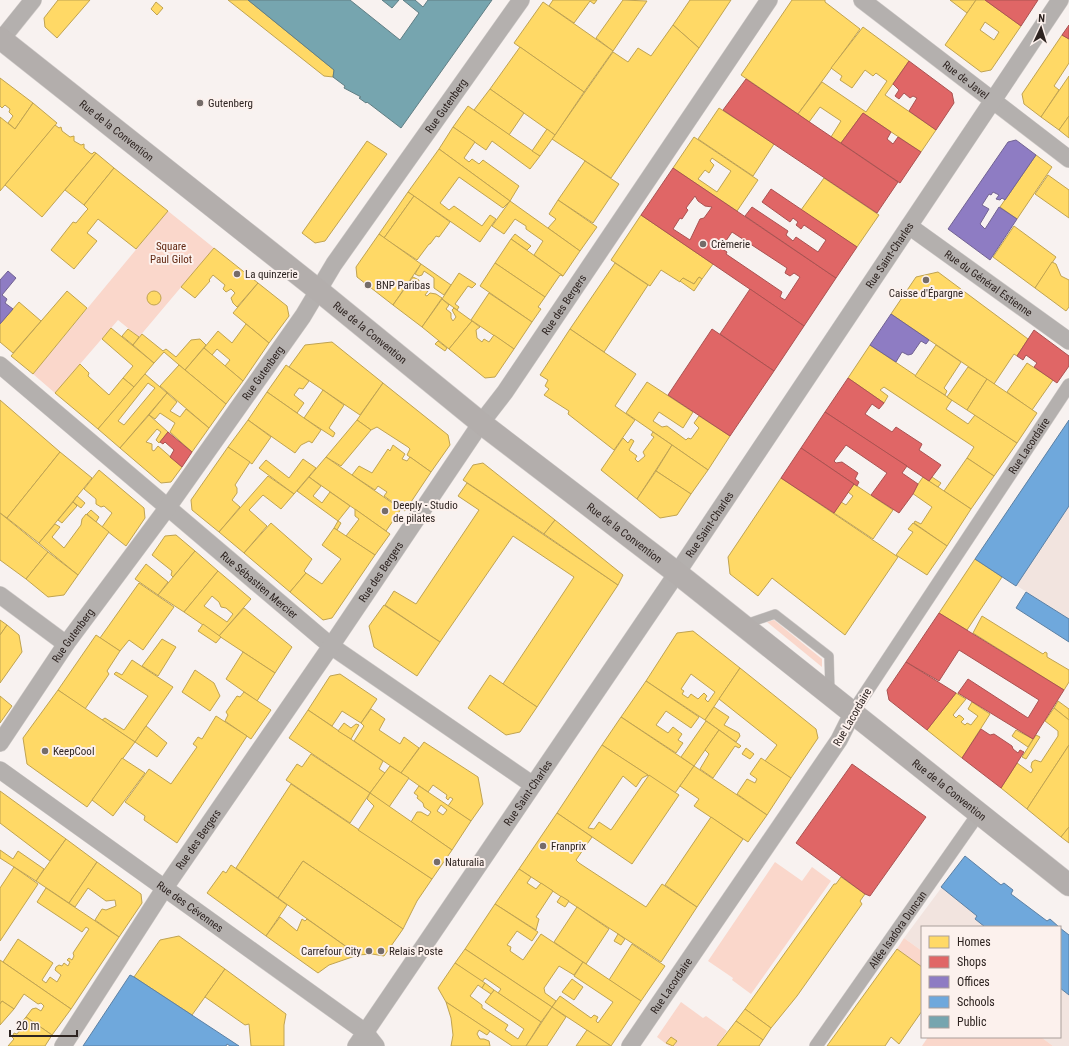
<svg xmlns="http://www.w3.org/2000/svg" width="1069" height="1046" font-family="'Roboto Condensed',sans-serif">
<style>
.built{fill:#f2e4df}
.green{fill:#fad7cb}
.homes{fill:#ffd966;stroke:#c0a351;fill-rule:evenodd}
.shops{fill:#e06666;stroke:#ab5251;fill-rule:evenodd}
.offices{fill:#8e7cc3;stroke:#716292}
.schools{fill:#6fa8dc;stroke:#5c80a4}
.public{fill:#76a5af;stroke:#607e84}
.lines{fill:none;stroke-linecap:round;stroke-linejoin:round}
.service-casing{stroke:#d3cecc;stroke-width:10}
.pedestrian-casing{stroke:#d3cecc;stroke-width:14}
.minor-casing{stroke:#d3cecc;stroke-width:18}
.secondary-casing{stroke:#d3cecc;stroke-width:23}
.service{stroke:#b4b0ae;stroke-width:9}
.pedestrian{stroke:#b4b0ae;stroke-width:13}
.minor{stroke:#b4b0ae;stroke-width:17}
.secondary{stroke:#b3aeac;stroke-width:22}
.poi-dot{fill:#756c69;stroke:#fcf1ed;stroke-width:1.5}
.labels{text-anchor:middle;stroke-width:4;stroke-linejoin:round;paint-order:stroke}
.street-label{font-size:11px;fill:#2e2421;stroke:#fcf1ed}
.poi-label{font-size:11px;fill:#2e2421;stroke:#fcf1ed;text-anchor:start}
.park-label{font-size:11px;fill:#632913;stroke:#fcf1ed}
</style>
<rect width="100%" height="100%" fill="#f8f2f0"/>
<g class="built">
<polygon points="1069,420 1069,619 975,559"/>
<polygon points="965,856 1000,885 1004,883 1013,890 1011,894 1047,921 1050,919 1059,927 922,927 922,951 904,938"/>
<polygon points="1060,928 1069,935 1069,1046 1053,1046 1041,1037 1060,1037"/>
</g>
<g class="green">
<polygon points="168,211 214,248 139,337 118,320 55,393 33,374"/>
<polygon points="774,620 822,659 822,667 767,622"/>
<polygon points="775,862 802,881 812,867 831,881 751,994 732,980 733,978 708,961"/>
<polygon points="904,938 922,951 922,967 897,949"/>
<polygon points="681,1002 703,1018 706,1016 727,1031 717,1046 669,1046 657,1037"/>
<polygon points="928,1037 1041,1037 1053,1046 922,1046"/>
</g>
<g class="homes">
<polygon points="58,0 90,0 57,38 45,27 44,18"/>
<polygon points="228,0 248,0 334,70 333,77 324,76"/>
<polygon points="553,0 597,0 594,4 590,1 574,23 549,6"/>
<polygon points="623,0 647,1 613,51 596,38"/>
<polygon points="690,0 731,0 699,48 673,25"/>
<polygon points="792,0 825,0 825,2 860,29 798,114 741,75"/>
<polygon points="950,0 976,0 967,13"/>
<path d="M976,0H985L1021,26L991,70L981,72L945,45ZM985,22L999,32L994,40L980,30Z"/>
<polygon points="156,2 163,8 157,15 151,9"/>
<polygon points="543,2 613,51 584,92 514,43"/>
<polygon points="673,25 699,48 611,178 552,139 613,52 628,62 638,48 651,56"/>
<polygon points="863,27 909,61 885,95 936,130 921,152 863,113 841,143 831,137 841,121 820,107 809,122 798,114 822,82 866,112 887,81 876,73 873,76 865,70 852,88 840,80 842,76 831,68"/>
<polygon points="1062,35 1069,39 1069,63 1054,86 1059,90 1041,117 1024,104 1022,94"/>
<polygon points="520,47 584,92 555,135 490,89"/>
<polygon points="1069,76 1069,116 1059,130 1041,117"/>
<polygon points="0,78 33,103 15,129 8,123 13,116 9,112 10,109 5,105 2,108 0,106"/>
<polygon points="490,89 524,113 509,135 474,110"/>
<polygon points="33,103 57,123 0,191 0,117 15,129"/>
<polygon points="468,106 540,156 530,169 492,141 486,150 453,127"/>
<polygon points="719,108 774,144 753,176 698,139"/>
<polygon points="1069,116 1069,138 1059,130"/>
<polygon points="55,125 59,128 61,127 62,131 70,137 74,136 74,141 81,145 84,144 84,148 90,153 92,154 94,152 96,153 42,217 5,185"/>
<polygon points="453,127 475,142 464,158 469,162 472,159 479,164 483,160 519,186 510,201 439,149"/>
<polygon points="547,129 555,135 540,156 532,151"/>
<path d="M694,137L758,180L737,211L673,168ZM712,158L731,171L717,192L698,179L705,170L709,173L714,165L710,161Z"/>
<polygon points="367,141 387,154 325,241 315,243 302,233"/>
<polygon points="439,149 510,201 503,208 459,177 440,203 449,210 454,206 482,226 490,215 496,219 480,242 408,192"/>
<polygon points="96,153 114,168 84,205 65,190"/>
<polygon points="1036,155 1052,167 1017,219 1000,207"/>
<polygon points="585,161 619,184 593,223 558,200"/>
<polygon points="114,168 168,211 136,249 98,219 87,233 97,241 74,269 51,250 73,222 76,223 86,211 88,209 84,205"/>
<polygon points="1048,175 1069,190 1069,218 1035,194"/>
<polygon points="824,178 879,215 857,247 801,210"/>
<polygon points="408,192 414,196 384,238 379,234"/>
<polygon points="414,196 450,222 439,237 436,236 430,244 429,244 417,260 384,238"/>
<polygon points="558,200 597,227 580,251 548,228 556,219 549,214"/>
<polygon points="510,201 580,251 563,276 534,255 543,241 526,229 526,226 515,219 504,234 492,226"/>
<polygon points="641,215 713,264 702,279 699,277 694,284 683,278 680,282 661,270 650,286 611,260"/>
<polygon points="1014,226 1056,257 1035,288 993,257"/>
<polygon points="379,234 421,264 393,305 357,277 356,267"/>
<polygon points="515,234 531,246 527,250 511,239"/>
<polygon points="511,239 563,276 560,275 545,297 495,263"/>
<polygon points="214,248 258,283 237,307 233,303 231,298 235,293 231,289 226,292 223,289 225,285 213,275 209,280 210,281 195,298 181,287"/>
<polygon points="1052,262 1056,264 1061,276 1069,280 1069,307 1066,311 1035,288"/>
<polygon points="495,263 545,297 538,307 541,309 532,322 480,286"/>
<polygon points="615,263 648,285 604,352 570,329"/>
<polygon points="421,264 451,285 444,295 434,288 434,278 430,275 424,271 422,275 419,276 415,274"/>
<polygon points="938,272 1028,339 1017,356 1014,354 994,384 891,314 916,277"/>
<polygon points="459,273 476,284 472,288 468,286 455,304 459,307 457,310 442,299"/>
<polygon points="413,277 419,280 418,289 421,291 424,288 428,291 425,295 427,296 430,293 436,294 442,298 422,327 393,305"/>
<polygon points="699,277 702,279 694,291 680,281 683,278 694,284"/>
<polygon points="258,283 287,306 289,316 269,343 233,313"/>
<circle cx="154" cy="298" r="7"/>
<polygon points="67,291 87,308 33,374 11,356"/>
<polygon points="489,293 532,322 514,349 471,320"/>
<polygon points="442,299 449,305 446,309 451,313 451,318 453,321 456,317 452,310 454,308 472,321 449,349 422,327"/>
<polygon points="19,302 41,321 13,353 0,342 0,324"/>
<polygon points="472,321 480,327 476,330 477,338 482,342 484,339 489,342 494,335 514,349 495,377 485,378 449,349"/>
<polygon points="246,324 269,343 243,381 225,366 230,360 217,349 212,355 204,348 218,331 232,343"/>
<polygon points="111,328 154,363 134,387 123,378 133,366 102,339"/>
<polygon points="128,329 139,337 133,345 122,336"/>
<polygon points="570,329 636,374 615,406 635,420 614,450 568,414 569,411 544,395 549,389 545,386 548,380 540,375"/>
<polygon points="142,334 163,351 166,349 176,357 191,340 200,339 206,345 185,370 164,352 154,363 133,345"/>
<polygon points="438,341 447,348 445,351 435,344"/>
<polygon points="332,342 383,383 360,415 289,367 305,345"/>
<polygon points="870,345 952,400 946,409 968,424 975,415 1017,443 994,476 967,458 974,447 884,387 880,390 888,396 884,403 848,378"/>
<polygon points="936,345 961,362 944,388 947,391 945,395 915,376"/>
<polygon points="204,348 243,381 226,404 185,370"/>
<polygon points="1027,363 1053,380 1032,410 1007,392"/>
<polygon points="80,364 89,373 88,376 109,395 123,378 134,387 98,429 55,393"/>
<polygon points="179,365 226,404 209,428 160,386"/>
<polygon points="286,365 309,381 303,389 299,388 294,395 304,403 297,413 267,392"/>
<polygon points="968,367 987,379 967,410 947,397"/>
<path d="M145,374L167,393L120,448L98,429ZM148,383L155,388L124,425L118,421Z"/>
<polygon points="987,379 1037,413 1017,443 967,410"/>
<polygon points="647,382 693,412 683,428 659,412 653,421 662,427 667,426 686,440 688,438 691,439 699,428 694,423 699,416 730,436 708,470 626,413"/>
<polygon points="383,383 448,435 450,445 431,472 407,455 410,449 408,447 377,427 371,430 357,420"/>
<polygon points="323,390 344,405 329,428 335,433 333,437 304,418"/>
<polygon points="267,392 321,430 312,443 309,441 301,445 295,453 248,420"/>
<polygon points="167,393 177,402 170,411 180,417 186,409 209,428 192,452 170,432 175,423 160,413 155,419 149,415"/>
<polygon points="0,400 60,452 7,518 0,513"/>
<polygon points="149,415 168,432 159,443 156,440 161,432 157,429 146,442 152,444 152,450 154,451 158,446 182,467 171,482 161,483 120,448"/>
<polygon points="248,420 271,437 252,464 228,447"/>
<polygon points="357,420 371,430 341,466 326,457"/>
<polygon points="653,432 672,445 637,499 601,470 623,438 628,443 631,439 634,441 629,450 637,456 635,459 638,462 645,456 643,452 654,437 651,435"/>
<polygon points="393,445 405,454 402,459 407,461 410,457 431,472 405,511 384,496 387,492 378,486 375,490 352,475 359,466 372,473 388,449 390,451"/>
<polygon points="672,445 708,470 691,494 656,471"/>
<polygon points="228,447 250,462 235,485 237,488 237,493 232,500 240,507 219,532 192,510 191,500"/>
<polygon points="60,452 92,478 39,543 7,518"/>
<polygon points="326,457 401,509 386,531 309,477"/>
<polygon points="967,458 994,476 971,509 944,491"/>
<polygon points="303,459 316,468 294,494 259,468 266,460 289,478"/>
<polygon points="483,463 555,520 544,534 463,480 473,465"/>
<polygon points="99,470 144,508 145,518 126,546 102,527 112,513 104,506 101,507 96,504 96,499 84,489"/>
<polygon points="656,471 691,494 677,515 660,518 637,499"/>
<polygon points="268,476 294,494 281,509 263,495 249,510 267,526 244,553 219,532"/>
<polygon points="309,477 321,486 313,496 322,503 330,492 350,506 338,521 341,523 337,530 334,528 338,521 297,491"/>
<polygon points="923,477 971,509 947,546 914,523 915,521 921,524 932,507 912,493"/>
<polygon points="932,477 941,483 938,487 929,481"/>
<polygon points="781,478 898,557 845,635 772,578 758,596 730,574 728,557"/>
<polygon points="467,483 618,585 537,707 503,684 574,577 513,536 440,642 385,605 394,591 416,604 479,510 458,496"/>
<polygon points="854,484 893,510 873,539 834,513 841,502 846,505 853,496 848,492"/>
<polygon points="77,496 85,503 81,508 73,502"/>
<polygon points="73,502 77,506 62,523 58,520"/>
<polygon points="355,509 390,534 375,555 346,536 359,519 355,516"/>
<polygon points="91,510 99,517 96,522 87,514"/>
<polygon points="0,513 48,552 26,579 0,560"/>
<polygon points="86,514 109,532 78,575 39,543 55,524 60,527 52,537 64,548 81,525 82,519"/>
<polygon points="555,520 623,575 618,585 544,534"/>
<polygon points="271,523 312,559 304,571 306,573 290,592 244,553"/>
<polygon points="913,523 947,546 927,575 896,555 913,532 908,529"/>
<polygon points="334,528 375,555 332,618 323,620 290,592 306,573 322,584 341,559 322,545"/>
<polygon points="176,535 195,551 173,577 171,575 172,571 152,555 165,536"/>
<polygon points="195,551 218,571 184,612 158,595"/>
<polygon points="48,552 78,575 64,595 48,597 26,579"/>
<polygon points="975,559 1002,577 967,630 939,613"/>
<polygon points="146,564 168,582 158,595 135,579"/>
<path d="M218,571L251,599L219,636L184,612ZM212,596L219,602L221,607L226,608L233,614L227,622L204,606Z"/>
<polygon points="139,583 174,607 143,650 129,640 120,651 100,638"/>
<polygon points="384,605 440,642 417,676 374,647 369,626"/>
<polygon points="244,608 292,647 275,673 219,636"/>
<polygon points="982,616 1043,654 1045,652 1047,653 1047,657 1069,670 1069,682 1064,690 973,633"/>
<polygon points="0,620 7,625 0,635"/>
<polygon points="203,624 221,637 216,643 198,631"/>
<polygon points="7,625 19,635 22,652 0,683 0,635"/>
<path d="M693,631L740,668L705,720L646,681L677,633ZM691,674L715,692L708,702L705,699L707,696L704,693L698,699L691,694L688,698L682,694L684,691L681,689Z"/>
<polygon points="96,635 120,651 107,671 109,674 85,709 58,690"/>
<polygon points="162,639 176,647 158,676 142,666"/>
<polygon points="243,652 275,673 257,701 226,679"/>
<polygon points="132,660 173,687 135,742 102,720 105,718 124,730 148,696 114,674 116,672 122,675"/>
<polygon points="740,668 816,729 818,738 791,778 765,761 777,745 719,699"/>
<polygon points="195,670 214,683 220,696 210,711 182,692"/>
<polygon points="340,674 377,699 361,723 342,711 332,726 308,710 330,676"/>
<polygon points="490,675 537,707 520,732 506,735 468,708"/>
<polygon points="646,681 699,717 691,728 666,711 656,725 668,733 673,727 682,734 678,740 683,743 676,753 621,717"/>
<polygon points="58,690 135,742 87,807 27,764 23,738"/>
<polygon points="244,692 271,710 251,739 225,721 228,715 226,712 237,696 240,697"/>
<polygon points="956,693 966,699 953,715 956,718 959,715 962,717 964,719 961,722 965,725 967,723 971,725 978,716 968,709 972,702 990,714 962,758 927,730"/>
<polygon points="0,696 12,706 0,723"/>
<polygon points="1058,701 1069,709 1069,720 1054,708"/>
<polygon points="714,707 729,717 724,725 739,733 740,736 736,742 705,720"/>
<polygon points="1054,708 1069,720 1069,745 1027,809 1001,788 1017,763 1031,773 1033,770 1031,767 1032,762 1035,760 1041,762 1058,736 1058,731 1045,721"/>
<polygon points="371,709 385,719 379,730 400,744 404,737 419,748 401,773 354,741 364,726 361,723"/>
<polygon points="308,710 383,761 379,769 385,773 370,793 289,738"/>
<polygon points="216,716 247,736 177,843 144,820 145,816 125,802 149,769 171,784 197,747 193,744 198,737 202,739"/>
<polygon points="621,717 694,766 675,793 602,745"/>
<polygon points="706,721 719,730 694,766 681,757"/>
<polygon points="344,723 351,728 356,724 359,725 351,739 338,731"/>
<polygon points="146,726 167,743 157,757 135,742"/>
<polygon points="719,730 741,746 739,748 735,746 713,778 700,769 709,754 705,750"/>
<polygon points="1016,730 1033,739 1028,747 1012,736"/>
<polygon points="1036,735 1040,737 1026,759 1022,757"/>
<polygon points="424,742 478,777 483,804 471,821 448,806 453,799 450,797 448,800 446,798 447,795 433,785 428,792 401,773"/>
<polygon points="602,745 648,775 642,778 636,787 623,776 588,828 594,829 599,822 611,830 649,775 679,795 632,864 557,813"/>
<polygon points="1069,745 1069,827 1061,837 1027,809"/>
<polygon points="746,748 754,754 750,759 742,754"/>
<polygon points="311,754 370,793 350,823 286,780 297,764 302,767"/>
<polygon points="122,758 145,773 113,816 92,800"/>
<polygon points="761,758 791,778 767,815 737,794 747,779 755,783 757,779 750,774"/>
<polygon points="390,766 409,778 389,807 370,793"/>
<polygon points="694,766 767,815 748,842 694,806 699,799 680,786"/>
<polygon points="291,784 432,879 417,901 403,929 303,861 278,898 236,868"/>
<path d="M419,786L471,821L452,850L411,822L417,812H421L428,816L431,812L424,807L423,803L417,798L418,796L414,793ZM441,805L447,810L443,815L437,811Z"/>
<polygon points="0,791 66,839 50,861 0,823"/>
<polygon points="370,793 452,850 432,879 358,830 374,806 367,799"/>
<polygon points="557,813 592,837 576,860 579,863 646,907 662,884 697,907 661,962 519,869"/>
<polygon points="711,817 743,839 697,907 665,885"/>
<polygon points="1069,827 1069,843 1061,837"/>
<polygon points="66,839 97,862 69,903 36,881"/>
<polygon points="0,850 13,859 18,851 44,869 36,881 0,858"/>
<polygon points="303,861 403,929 384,956 372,954 358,955 278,898"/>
<polygon points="97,862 141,894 142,903 119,937 95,920 102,909 106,910 116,906 115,900 106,901 88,888 75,907 69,903"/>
<polygon points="231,865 287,905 266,936 207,893 223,871 226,873"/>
<polygon points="14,867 38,884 0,941 0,888"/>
<polygon points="519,869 531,877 527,883 536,889 541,883 553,891 536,917 539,919 536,930 495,904"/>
<polygon points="841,877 865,894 860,901 862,904 797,996 771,1028 745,1009 834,884 836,884"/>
<polygon points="46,888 119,937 71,1009 3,962 18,939 53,963 42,980 46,983 50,977 57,982 61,975 55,970 56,967 59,965 62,966 64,963 68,966 70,962 67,960 69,958 72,960 74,956 73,953 89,929 86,927 82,932 37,902"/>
<polygon points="561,896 569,901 565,907 557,902"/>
<polygon points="495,904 538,932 532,941 517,931 507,945 511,947 510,951 523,960 541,934 583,962 574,975 559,966 544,988 545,993 556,1001 552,1007 465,949"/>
<polygon points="577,907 609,929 586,964 554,942"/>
<polygon points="280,917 297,931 302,919 305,921 307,919 358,955 329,965 318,973 266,936"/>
<polygon points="618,934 625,939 621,945 614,941"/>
<polygon points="179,936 225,969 192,1015 134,977 160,940"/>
<polygon points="632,944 665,966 641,1001 609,980"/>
<polygon points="465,949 552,1007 541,1022 498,993 501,989 491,982 485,978 482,982 455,963"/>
<polygon points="897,949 922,967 922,1011 899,1044 891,1037 885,1046 827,1046"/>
<polygon points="0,960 71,1009 52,1035 26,1017 32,1009 36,1008 41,1011 44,1006 41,1003 38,1004 24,994 14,1009 2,1001 0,1004"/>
<polygon points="583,962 641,1001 611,1046 552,1007 560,996 591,1018 594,1015 598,1017 596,1021 598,1023 613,1002 574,976"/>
<polygon points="455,963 485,983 482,988 478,985 470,996 482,1005 482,1008 508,1025 505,1030 518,1039 524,1029 485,1002 494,990 541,1022 526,1046 512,1046 446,1002 438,988"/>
<polygon points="225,969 286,1014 284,1025 284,1046 251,1046 249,1024 245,1025 205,997"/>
<polygon points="572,979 583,987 574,1000 562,992"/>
<polygon points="485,983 494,990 491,994 482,988"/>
<polygon points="2,1001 14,1009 0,1025 0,1004"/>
<polygon points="446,1002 490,1031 487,1035 479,1030 477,1034 480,1039 484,1039 489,1041 490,1046 451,1046 453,1035 451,1018"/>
<polygon points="552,1007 566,1017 547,1046 526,1046"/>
<polygon points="745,1009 771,1028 763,1040 736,1021"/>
<polygon points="26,1017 52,1035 45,1046 8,1046 14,1039 12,1037 14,1033 17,1034 21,1029 21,1023"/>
<polygon points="736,1021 763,1040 759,1046 717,1046"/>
<polygon points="587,1030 611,1046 576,1046"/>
<polygon points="671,1037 677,1041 673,1046 666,1043"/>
</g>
<g class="shops">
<polygon points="985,0 1038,0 1021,26"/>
<polygon points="1069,25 1069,39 1062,35"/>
<polygon points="909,61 952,93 954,103 936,130 909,111 917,98 913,96 910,98 904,93 899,99 895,96 899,90 893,84"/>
<polygon points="746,79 898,182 877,213 723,110"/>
<polygon points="863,113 891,132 887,139 893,144 898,137 921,152 900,183 841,143"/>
<path d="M673,168L836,278L804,326L641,215ZM695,196L698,201L705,206L712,207L704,218L700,219L690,240L673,229L680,218L682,219L688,210L686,208ZM732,232L787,268L785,273L790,276L794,273L800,277L785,300L780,297L782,292L726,254L727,252L721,248Z"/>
<polygon points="771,189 857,247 836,278 745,216 752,207 788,231 786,235 793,241 796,237 818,252 826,240 804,225 801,229 796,225 798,222 793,218 790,222 762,202"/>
<polygon points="750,289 804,326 774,371 720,334"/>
<polygon points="712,329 774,371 730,436 668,395"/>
<polygon points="1034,330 1069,356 1069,366 1057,383 1034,367 1037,363 1026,355 1023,360 1017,356"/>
<polygon points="848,378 884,403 879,409 872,404 865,414 892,432 896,427 922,444 919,450 941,465 929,481 825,412"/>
<polygon points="825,412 907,466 902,473 918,484 913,494 899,513 871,495 887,473 846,445 834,461 836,463 842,462 858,473 855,479 859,482 857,486 801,448"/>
<polygon points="168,432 192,452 182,467 170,457 174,450 165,442 163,444 160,442"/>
<polygon points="801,448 854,484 834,513 781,478"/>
<polygon points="939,613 1064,690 1033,739 958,693 968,679 1028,718 1039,700 959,650 939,681 906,662"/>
<polygon points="906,662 956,693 927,730 889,700 887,690"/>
<polygon points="981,729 990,735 994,734 1012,746 1013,749 1018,753 1020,750 1024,752 1001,788 962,758"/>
<polygon points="852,764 926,817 870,896 865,894 796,843"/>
</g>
<g class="offices">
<polygon points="1016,140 1036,155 1005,200 1002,198 1000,200 996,199 999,195 993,192 991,195 989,194 982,205 989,209 980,224 985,229 999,207 1017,219 990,260 948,229 1008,142"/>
<polygon points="8,271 16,278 2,295 7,299 5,303 13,309 0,324 0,280"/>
<polygon points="891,314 929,340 926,344 921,341 912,354 908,355 902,352 896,362 870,345"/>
</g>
<g class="schools">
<polygon points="1069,420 1069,506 1016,586 975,559"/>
<polygon points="1026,592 1069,619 1069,642 1016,608"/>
<polygon points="965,856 1001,885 1004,883 1013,890 1011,894 1047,921 1050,919 1059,927 985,927 975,919 977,916 941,887"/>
<polygon points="1060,928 1069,935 1069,995 1060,988"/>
<polygon points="130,975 134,977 239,1046 230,1046 227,1044 226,1046 83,1046"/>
</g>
<g class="public">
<polygon points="248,0 350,0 400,40 419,13 403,0 415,0 423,7 428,0 492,0 401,128 367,102 366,103 359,98 361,97 344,88 345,86 333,77 334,70"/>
<polygon points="382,0 399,0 392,8"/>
</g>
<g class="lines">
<g class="service-casing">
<polyline id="service" points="743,625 775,614 829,656 830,692"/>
</g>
<g class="pedestrian-casing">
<g id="pedestrian">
<path id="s1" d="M853,712L1069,385"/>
<path id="s2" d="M816,1046L979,813"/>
</g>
</g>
<g class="minor-casing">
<g id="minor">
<path id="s3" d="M862,0L1069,159"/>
<polyline points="0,41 33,0"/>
<path id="s4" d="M909,226L1069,341"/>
<path id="s5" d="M0,365L331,646L533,785"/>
<polyline points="0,595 66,644"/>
<path id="s6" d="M0,743L66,644L168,507L303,316L334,264L521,0"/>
<path id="s7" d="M0,770L365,1032L376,1046"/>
<path id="s8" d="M63,1046L164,889L331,646L481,423L505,392L769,0"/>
<path id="s9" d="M356,1046L677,573L1060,0"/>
<path id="s10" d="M630,1046L839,740L853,712"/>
</g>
</g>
<g class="secondary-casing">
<g id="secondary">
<path id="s11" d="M0,38L318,290L481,423L677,573L1069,885"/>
</g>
</g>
<use href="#service" class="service"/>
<use href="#pedestrian" class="pedestrian"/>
<use href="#minor" class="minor"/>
<use href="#secondary" class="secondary"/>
</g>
<g class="poi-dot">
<circle cx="200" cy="103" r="4"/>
<circle cx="703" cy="244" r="4"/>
<circle cx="237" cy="274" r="4"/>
<circle cx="926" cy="280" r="4"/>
<circle cx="368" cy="285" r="4"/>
<circle cx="385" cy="511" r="4"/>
<circle cx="45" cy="751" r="4"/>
<circle cx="543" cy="846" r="4"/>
<circle cx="437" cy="862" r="4"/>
<circle cx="369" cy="951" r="4"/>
<circle cx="381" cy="951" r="4"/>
</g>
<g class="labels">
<g class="street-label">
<text dy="4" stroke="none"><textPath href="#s3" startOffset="131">Rue de Javel</textPath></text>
<text dy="4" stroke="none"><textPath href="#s6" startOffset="778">Rue Gutenberg</textPath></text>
<text dy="4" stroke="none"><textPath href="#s11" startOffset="149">Rue de la Convention</textPath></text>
<text dy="4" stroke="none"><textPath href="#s9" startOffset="954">Rue Saint-Charles</textPath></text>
<text dy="4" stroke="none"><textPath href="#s4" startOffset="98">Rue du Général Estienne</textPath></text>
<text dy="4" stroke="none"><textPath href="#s8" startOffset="895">Rue des Bergers</textPath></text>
<text dy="4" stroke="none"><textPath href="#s11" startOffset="473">Rue de la Convention</textPath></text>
<text dy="4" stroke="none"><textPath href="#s6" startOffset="454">Rue Gutenberg</textPath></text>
<text dy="4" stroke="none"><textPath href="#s1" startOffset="319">Rue Lacordaire</textPath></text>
<text dy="4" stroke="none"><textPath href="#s9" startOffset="630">Rue Saint-Charles</textPath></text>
<text dy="4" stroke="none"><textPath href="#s11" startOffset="797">Rue de la Convention</textPath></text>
<text dy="4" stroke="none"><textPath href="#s8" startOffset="571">Rue des Bergers</textPath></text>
<text dy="4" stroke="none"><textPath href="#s5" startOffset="340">Rue Sébastien Mercier</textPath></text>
<text dy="4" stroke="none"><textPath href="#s6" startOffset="130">Rue Gutenberg</textPath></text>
<text transform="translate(852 717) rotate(-60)" y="4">Rue Lacordaire</text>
<text dy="4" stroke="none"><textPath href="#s11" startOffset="1211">Rue de la Convention</textPath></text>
<text dy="4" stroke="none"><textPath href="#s9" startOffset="306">Rue Saint-Charles</textPath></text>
<text dy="4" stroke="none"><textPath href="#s8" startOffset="247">Rue des Bergers</textPath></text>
<text dy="4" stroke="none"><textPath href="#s7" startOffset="234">Rue des Cévennes</textPath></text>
<text dy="4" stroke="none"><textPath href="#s2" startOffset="142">Allée Isadora Duncan</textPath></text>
<text dy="4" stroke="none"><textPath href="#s10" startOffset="73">Rue Lacordaire</textPath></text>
</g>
<g class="poi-label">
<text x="208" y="107">Gutenberg</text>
<text x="711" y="248">Crèmerie</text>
<text x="245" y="278">La quinzerie</text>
<text x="376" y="289">BNP Paribas</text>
<text x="926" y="297" text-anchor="middle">Caisse d'Épargne</text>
<text x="393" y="509">Deeply - Studio<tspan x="393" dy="13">de pilates</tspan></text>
<text x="53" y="755">KeepCool</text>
<text x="551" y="850">Franprix</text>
<text x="445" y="866">Naturalia</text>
<text x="361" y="955" text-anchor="end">Carrefour City</text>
<text x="389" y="955">Relais Poste</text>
</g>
<g class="park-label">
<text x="171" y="250">Square<tspan x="171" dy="13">Paul Gilot</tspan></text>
</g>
</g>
<rect x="921" y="926" width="140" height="112" fill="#fcf1ed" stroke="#aa9f9b"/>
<rect x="929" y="936" width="20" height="12" fill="#ffd966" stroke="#aa9f9b"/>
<text x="957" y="946" font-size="12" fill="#2e2421">Homes</text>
<rect x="929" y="956" width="20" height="12" fill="#e06666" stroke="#aa9f9b"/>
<text x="957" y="966" font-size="12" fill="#2e2421">Shops</text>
<rect x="929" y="976" width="20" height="12" fill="#8e7cc3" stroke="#aa9f9b"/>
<text x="957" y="986" font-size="12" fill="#2e2421">Offices</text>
<rect x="929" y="996" width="20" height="12" fill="#6fa8dc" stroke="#aa9f9b"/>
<text x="957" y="1006" font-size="12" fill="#2e2421">Schools</text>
<rect x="929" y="1016" width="20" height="12" fill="#76a5af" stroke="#aa9f9b"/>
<text x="957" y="1026" font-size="12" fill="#2e2421">Public</text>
<g transform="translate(1041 28) rotate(4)" stroke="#fcf1ed" stroke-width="3" paint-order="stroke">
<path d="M0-3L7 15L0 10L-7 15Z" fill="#2e2421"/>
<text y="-6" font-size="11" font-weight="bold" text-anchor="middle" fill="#2e2421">N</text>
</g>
<path d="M10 1030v6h67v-6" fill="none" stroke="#2e2421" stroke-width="2"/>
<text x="16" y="1030" font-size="12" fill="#2e2421" stroke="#fcf1ed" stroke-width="3" paint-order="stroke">20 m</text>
</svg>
